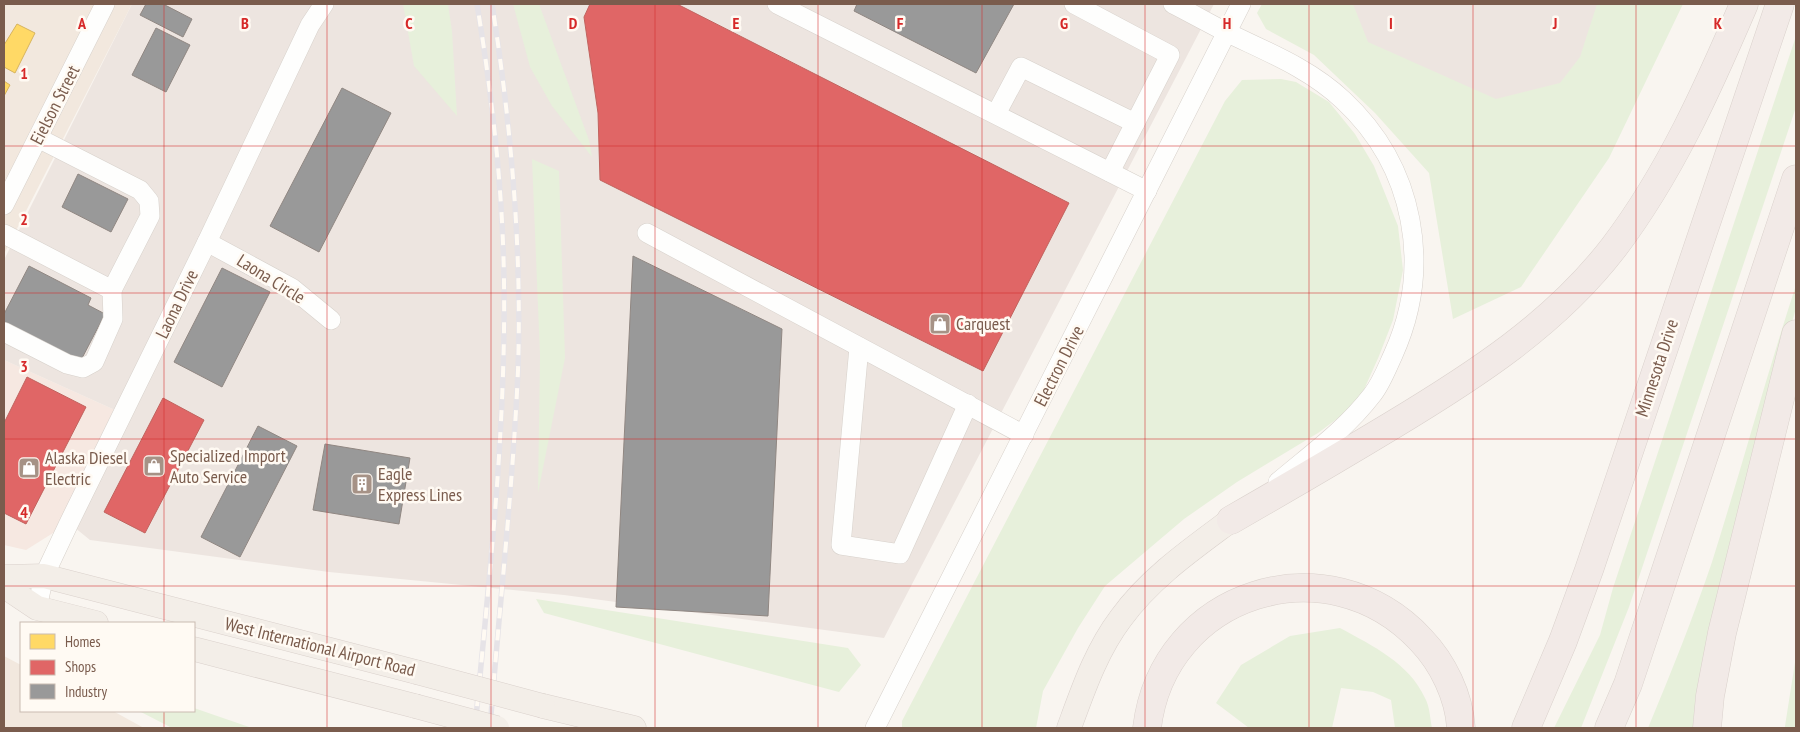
<svg xmlns="http://www.w3.org/2000/svg" width="1800" height="732" font-family="'PT Sans Narrow',sans-serif">
<style>
.residential{fill:#f2e8de}
.commercial{fill:#f6e8e1}
.industrial{fill:#ede5e0}
.green{fill:#e7f0db}
.homes{fill:#ffd966;stroke:#d7b45e}
.shops{fill:#e06666;stroke:#c1635e}
.industry{fill:#999;stroke:#908782}
.lines{fill:none;stroke-linecap:round;stroke-linejoin:round}
.minor-casing{stroke:#d7d1cb;stroke-width:20}
.major-casing{stroke:#dad1cc;stroke-width:25}
.highway-casing{stroke:#dad1cc;stroke-width:29}
.minor{stroke:#fefefd;stroke-width:19}
.major{stroke:#f3eee8;stroke-width:24}
.highway{stroke:#f2eae7;stroke-width:28}
.rail-casing{stroke:#e6e3e7;stroke-width:5.5}
.rail{stroke:#fffaf3;stroke-width:4;stroke-dasharray:11;stroke-linecap:butt}
.major-bridge-casing{stroke:#dad1cc;stroke-width:25;stroke-linecap:butt}
.major-bridge{stroke:#f3eee8;stroke-width:24}
.grid{fill:none;stroke:#d62828;stroke-width:1;stroke-opacity:0.55}
.labels{text-anchor:middle;stroke-width:5;stroke-linejoin:round;paint-order:stroke}
.street-label{font-size:18px;fill:#7a5c4d;stroke:#fffaf3}
.poi-label{font-size:18px;fill:#7a5c4d;stroke:#fffaf3;text-anchor:start}
.grid-label{font-size:16px;text-anchor:middle;font-weight:bold;fill:#d62828;stroke:#fffaf3;stroke-width:5;stroke-linejoin:round;paint-order:stroke}
</style>
<rect width="100%" height="100%" fill="#f9f5f0"/>
<g class="residential">
<polygon points="4,4 132,4 4,254"/>
<polygon points="4,656 21,665 21,711 113,711 144,728 4,728"/>
</g>
<polygon class="commercial" points="4,360 126,415 69,523 26,550 4,545"/>
<g class="industrial">
<polygon points="132,4 1214,4 884,638 564,595 329,572 90,540 69,523 126,415 4,360 4,260"/>
<polygon points="1283,4 1619,4 1592,81 1507,115"/>
</g>
<g class="green">
<polygon points="403,4 448,4 452,31 457,116 414,66"/>
<polygon points="513,4 539,4 589,140 592,157 552,106 530,67"/>
<polygon points="1262,4 1353,4 1368,42 1496,99 1560,83 1580,57 1597,4 1683,4 1609,158 1521,287 1453,319 1429,173 1375,113 1314,55 1266,29 1257,13"/>
<polygon points="1796,36 1796,107 1629,607 1581,728 1554,728 1600,635 1613,588"/>
<polygon points="1281,79 1296,82 1329,102 1355,134 1374,166 1398,226 1403,270 1393,320 1379,356 1358,403 1318,433 1237,482 1184,519 1105,586 1078,628 1043,691 1036,728 902,728 902,721 1225,101 1242,80"/>
<polygon points="532,159 559,171 565,358 538,493 540,355"/>
<path d="M1796,285V308L1733,538L1699,728H1648C1671,673 1693,618 1712,562C1741,470 1766,377 1796,285Z"/>
<polygon points="536,599 848,648 861,665 839,692 544,613"/>
<path d="M1340,628C1373,646 1409,663 1425,698C1430,707 1430,719 1432,728H1395L1391,700L1373,692L1341,688L1332,728H1249L1216,703L1241,665L1290,636Z"/>
<polygon points="1796,656 1796,728 1785,728 1785,726"/>
<polygon points="194,708 252,728 172,728 139,711 194,711"/>
</g>
<g class="homes">
<polygon points="17,24 35,33 15,73 4,67 4,45"/>
<polygon points="4,81 10,85 4,96"/>
</g>
<g class="shops">
<polygon points="590,4 677,4 1069,203 983,371 600,180 598,113 584,17"/>
<polygon points="27,377 86,407 26,524 4,513 4,423"/>
<polygon points="163,398 204,420 145,533 104,512"/>
</g>
<g class="industry">
<polygon points="146,4 163,4 192,19 183,37 140,15"/>
<polygon points="857,4 1014,4 976,73 854,11"/>
<polygon points="156,28 190,45 166,92 132,75"/>
<polygon points="342,88 391,113 319,252 270,226"/>
<polygon points="78,174 128,199 111,232 62,207"/>
<polygon points="633,256 782,329 768,616 616,607"/>
<polygon points="29,266 91,298 88,305 105,314 80,362 4,323 4,314"/>
<polygon points="222,268 270,292 222,387 174,362"/>
<polygon points="258,426 297,446 240,557 201,537"/>
<polygon points="325,444 410,458 399,524 313,510"/>
</g>
<g class="lines">
<g class="minor-casing">
<g id="minor">
<polyline points="777,4 1147,191"/>
<polyline points="1074,4 1170,55 1110,172"/>
<path d="M1173,4C1191,13 1208,23 1226,32C1267,52 1309,68 1343,100C1415,167 1433,267 1393,355C1387,368 1381,384 1372,395C1345,430 1311,454 1278,482"/>
<polyline points="996,114 1021,67 1135,123"/>
<polyline points="4,205 105,4"/>
<polyline points="647,233 1024,435"/>
<polyline points="4,234 112,290 150,216 149,201 140,190 38,138"/>
<polyline points="207,242 292,288 331,320"/>
<polyline points="4,332 67,364 83,368 94,362 113,319 112,290"/>
<polyline points="859,347 841,545 900,554 968,404"/>
<polyline points="37,608 44,576 69,523 207,242 310,25 324,4"/>
<polyline points="875,728 1241,4"/>
</g>
</g>
<g class="major-casing">
<g id="major">
<polyline points="4,577 44,576 416,672"/>
<polyline points="4,586 37,608 96,623"/>
<polyline points="194,649 415,706"/>
<polyline points="543,706 634,728"/>
<path d="M1069,728C1083,690 1096,651 1121,618C1150,578 1192,549 1231,520"/>
</g>
</g>
<g class="highway-casing">
<g id="highway">
<path d="M1231,520C1285,489 1338,458 1391,426C1474,376 1555,324 1614,247C1670,173 1708,88 1744,4"/>
<path d="M1147,728C1163,592 1328,540 1421,640C1443,663 1459,696 1461,728"/>
<polyline points="1526,728 1563,641 1589,570 1780,4"/>
<polyline points="1609,728 1628,684 1796,179"/>
<polyline points="1707,728 1710,696 1722,633 1796,334"/>
</g>
</g>
<use href="#minor" class="minor"/>
<use href="#major" class="major"/>
<use href="#highway" class="highway"/>
<g class="rail-casing">
<g id="rail">
<path d="M475,728C489,580 506,431 504,282C503,190 492,95 477,4"/>
<path d="M490,728C499,609 513,489 518,370C522,248 511,124 492,4"/>
</g>
</g>
<use href="#rail" class="rail"/>
<g class="major-bridge-casing">
<g id="major-bridge">
<polyline points="416,672 543,706"/>
<polyline points="415,706 497,728"/>
</g>
</g>
<use href="#major-bridge" class="major-bridge"/>
</g>
<path class="grid" d="M164,4V623M327,4V728M491,4V728M655,4V728M818,4V728M982,4V728M1145,4V728M1309,4V728M1473,4V728M1636,4V728M4,146H1796M4,293H1796M4,439H1796M4,586H1796M164,711V728"/>
<defs>
<g id="shop-square" transform="scale(1.125)"><rect x="-9" y="-9" width="18" height="18" rx="4" fill="#a69286" stroke="#fffaf3"/><path d="M-5-2.5h2.3a2.7 3.5 0 0 1 5.4 0H5L5.5 6h-11ZM-1.5-2.5h3a1.5 2.3 0 0 0-3 0Z" fill="#fff"/></g>
<g id="building-square" transform="scale(1.125)"><rect x="-9" y="-9" width="18" height="18" rx="4" fill="#a69286" stroke="#fffaf3"/><path d="M-4-6H4V6H1V3H-1V6H-4ZM-2.5-4.3h1.7v1.8h-1.7ZM.8-4.3h1.7v1.8H.8ZM-2.5-1h1.7V.8h-1.7ZM.8-1h1.7V.8H.8Z" fill="#fff"/></g>
</defs>
<g fill-rule="evenodd">
<use href="#shop-square" x="940" y="324"/>
<use href="#shop-square" x="154" y="466"/>
<use href="#shop-square" x="29" y="468"/>
<use href="#building-square" x="362" y="484"/>
</g>
<g class="labels">
<g class="street-label">
<text transform="translate(55 105) rotate(-63)" y="6">Eielson Street</text>
<text transform="translate(271 279) rotate(32)" y="6">Laona Circle</text>
<text transform="translate(177 304) rotate(-64)" y="6">Laona Drive</text>
<text transform="translate(1059 366) rotate(-63)" y="6">Electron Drive</text>
<text transform="translate(1657 368) rotate(-72)" y="6">Minnesota Drive</text>
<text transform="translate(320 647) rotate(14)" y="6">West International Airport Road</text>
</g>
<g class="poi-label">
<text x="956" y="330">Carquest</text>
<text x="170" y="462">Specialized Import<tspan x="170" dy="21">Auto Service</tspan></text>
<text x="45" y="464">Alaska Diesel<tspan x="45" dy="21">Electric</tspan></text>
<text x="378" y="480">Eagle<tspan x="378" dy="21">Express Lines</tspan></text>
</g>
</g>
<g class="grid-label">
<text x="82" y="29">A</text>
<text x="245" y="29">B</text>
<text x="409" y="29">C</text>
<text x="573" y="29">D</text>
<text x="736" y="29">E</text>
<text x="900" y="29">F</text>
<text x="1064" y="29">G</text>
<text x="1227" y="29">H</text>
<text x="1391" y="29">I</text>
<text x="1555" y="29">J</text>
<text x="1718" y="29">K</text>
<text x="24" y="79">1</text>
<text x="24" y="225">2</text>
<text x="24" y="372">3</text>
<text x="24" y="518">4</text>
</g>
<rect width="1800" height="732" fill="none" stroke="#7a5c4d" stroke-width="10"/>
<rect x="20" y="622" width="175" height="90" fill="#fffaf3" stroke="#cabbb1"/>
<rect x="30" y="634" width="25" height="15" fill="#ffd966" stroke="#cabbb1"/>
<text x="65" y="647" font-size="15" fill="#7a5c4d">Homes</text>
<rect x="30" y="660" width="25" height="15" fill="#e06666" stroke="#cabbb1"/>
<text x="65" y="672" font-size="15" fill="#7a5c4d">Shops</text>
<rect x="30" y="684" width="25" height="15" fill="#999999" stroke="#cabbb1"/>
<text x="65" y="697" font-size="15" fill="#7a5c4d">Industry</text>
</svg>
